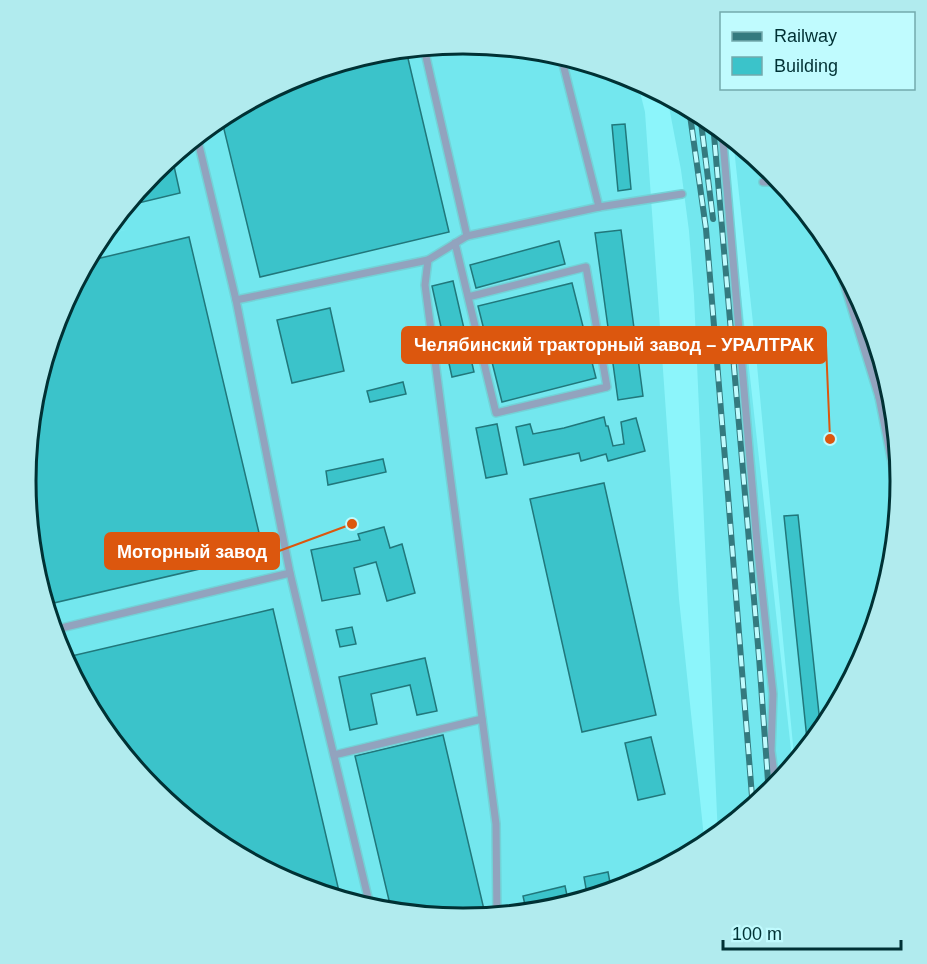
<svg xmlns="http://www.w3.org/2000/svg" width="927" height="964" font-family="Arial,sans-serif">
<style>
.built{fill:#73e7ee}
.building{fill:#3bc3ca;stroke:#21777b;stroke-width:1.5}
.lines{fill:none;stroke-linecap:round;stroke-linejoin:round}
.service-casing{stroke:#73d2d7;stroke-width:10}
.service{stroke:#92a3be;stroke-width:7}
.rail-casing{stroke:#347a7f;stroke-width:6}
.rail{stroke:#c0fbfe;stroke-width:4;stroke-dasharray:11;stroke-linecap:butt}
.rim{fill:none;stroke:#003134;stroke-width:3}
.leader{fill:none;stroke:#dc570e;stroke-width:2}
.callout-dot{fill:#dc570e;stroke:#c0fbfe;stroke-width:2}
.callout{fill:#dc570e;stroke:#dc570e;stroke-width:2}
.callout-label{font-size:18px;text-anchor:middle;font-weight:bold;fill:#fff}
</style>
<rect width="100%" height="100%" fill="#8cf5fb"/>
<g class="built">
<polygon points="464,44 549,52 631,77 637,80 645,112 679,599 705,847 631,887 549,912 463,920 378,912 296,887 220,846 154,791 99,725 59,649 34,567 26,482 34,396 59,314 101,236 129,229 102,235 154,172 220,118 296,77 378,52"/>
<polygon points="667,96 707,118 723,131 793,768 773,792 718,837 694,296 689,231 681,170"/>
<polygon points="733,139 773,173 828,239 868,315 893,397 901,482 893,568 868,650 827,726 795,766 753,323"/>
</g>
<g class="building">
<polygon points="406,50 449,232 260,277 221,117 296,77 378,52"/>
<polygon points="625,124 631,189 618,191 612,125"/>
<polygon points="172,157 180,193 126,206 154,172"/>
<polygon points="621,230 643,396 618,400 595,233"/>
<polygon points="189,237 264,554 45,605 34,567 26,482 34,396 59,314 88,261"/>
<polygon points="559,241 565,264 476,288 470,265"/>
<polygon points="453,281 474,372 452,377 432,286"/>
<polygon points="572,283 596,378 502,402 478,306"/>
<polygon points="330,308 344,371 292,383 277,320"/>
<polygon points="403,382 406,394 370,402 367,391"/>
<polygon points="604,417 606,426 608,426 613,446 624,444 621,422 636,418 645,451 608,461 606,454 581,461 579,453 524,465 516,427 530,424 533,434 564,428"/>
<polygon points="497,424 507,474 486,478 476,428"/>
<polygon points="383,459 386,472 328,485 326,471"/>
<polygon points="604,483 656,715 582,732 530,499"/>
<polygon points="798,515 821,733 808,749 784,516"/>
<polygon points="384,527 390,548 402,544 415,593 387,601 376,562 354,568 360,594 322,601 311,550 360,540 358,534"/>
<polygon points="273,609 341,900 296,887 220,846 154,791 99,725 63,658"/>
<polygon points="352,627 356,644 340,647 336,630"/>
<polygon points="425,658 437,711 417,715 410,685 371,694 377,724 350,730 339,677"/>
<polygon points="443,735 486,918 463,920 392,913 355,756"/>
<polygon points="651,737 665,794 638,800 625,743"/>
<polygon points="608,872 612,893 588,900 584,877"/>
<polygon points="565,886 569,905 549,912 527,914 523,896"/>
</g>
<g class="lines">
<g class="service-casing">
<g id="service">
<polyline points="424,48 467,236"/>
<polyline points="561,56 599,207"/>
<polyline points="722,130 757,543 773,694 771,751 776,788"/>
<polyline points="197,137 236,300 428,260 467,236 599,207 682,194"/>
<polyline points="763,182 781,182"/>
<polyline points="455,243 496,413 607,387 586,267 468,297"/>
<polyline points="833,248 879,397 895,478 900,497"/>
<polyline points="428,260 425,285 496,824 497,917"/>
<polyline points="236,300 290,573 371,910"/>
<polyline points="879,397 890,385"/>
<polyline points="895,478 900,467"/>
<polyline points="53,630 290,573"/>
<polyline points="334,755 482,719"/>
</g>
</g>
<use href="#service" class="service"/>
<g class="rail-casing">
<g id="rail">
<polyline points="689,108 706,229 728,495 753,809"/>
<polyline points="700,114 713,219"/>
<polyline points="713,123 759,657 769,795"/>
</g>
</g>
<use href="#rail" class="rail"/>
</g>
<path d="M0 0H927V964H0ZM36 481a427 427 0 1 1 854 0a427 427 0 1 1-854 0Z" fill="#b1ebee" fill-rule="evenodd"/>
<path class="rim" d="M36 481a427 427 0 1 1 854 0a427 427 0 1 1-854 0Z"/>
<path class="leader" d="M830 439L826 345M352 524L279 551"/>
<g class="callout-dot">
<circle cx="830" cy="439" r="6"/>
<circle cx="352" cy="524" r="6"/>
</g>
<g class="callout">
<rect x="402" y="327" width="424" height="36" rx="6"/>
<rect x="105" y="533" width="174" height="36" rx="6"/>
</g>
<g class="callout-label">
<text x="614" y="351">Челябинский тракторный завод – УРАЛТРАК</text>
<text x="192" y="558">Моторный завод</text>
</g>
<rect x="720" y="12" width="195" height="78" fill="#c0fbfe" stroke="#73aaad" stroke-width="1.5"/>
<rect x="732" y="32" width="30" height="9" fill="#347a7f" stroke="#73aaad" stroke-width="1.5"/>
<text x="774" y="42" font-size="18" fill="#003134">Railway</text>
<rect x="732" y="57" width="30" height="18" fill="#3bc3ca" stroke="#73aaad" stroke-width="1.5"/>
<text x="774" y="72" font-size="18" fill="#003134">Building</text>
<path d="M723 940v9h178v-9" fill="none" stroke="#003134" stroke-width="3"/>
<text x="732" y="940" font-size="18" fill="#003134" stroke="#c0fbfe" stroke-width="4.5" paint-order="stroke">100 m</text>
</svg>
